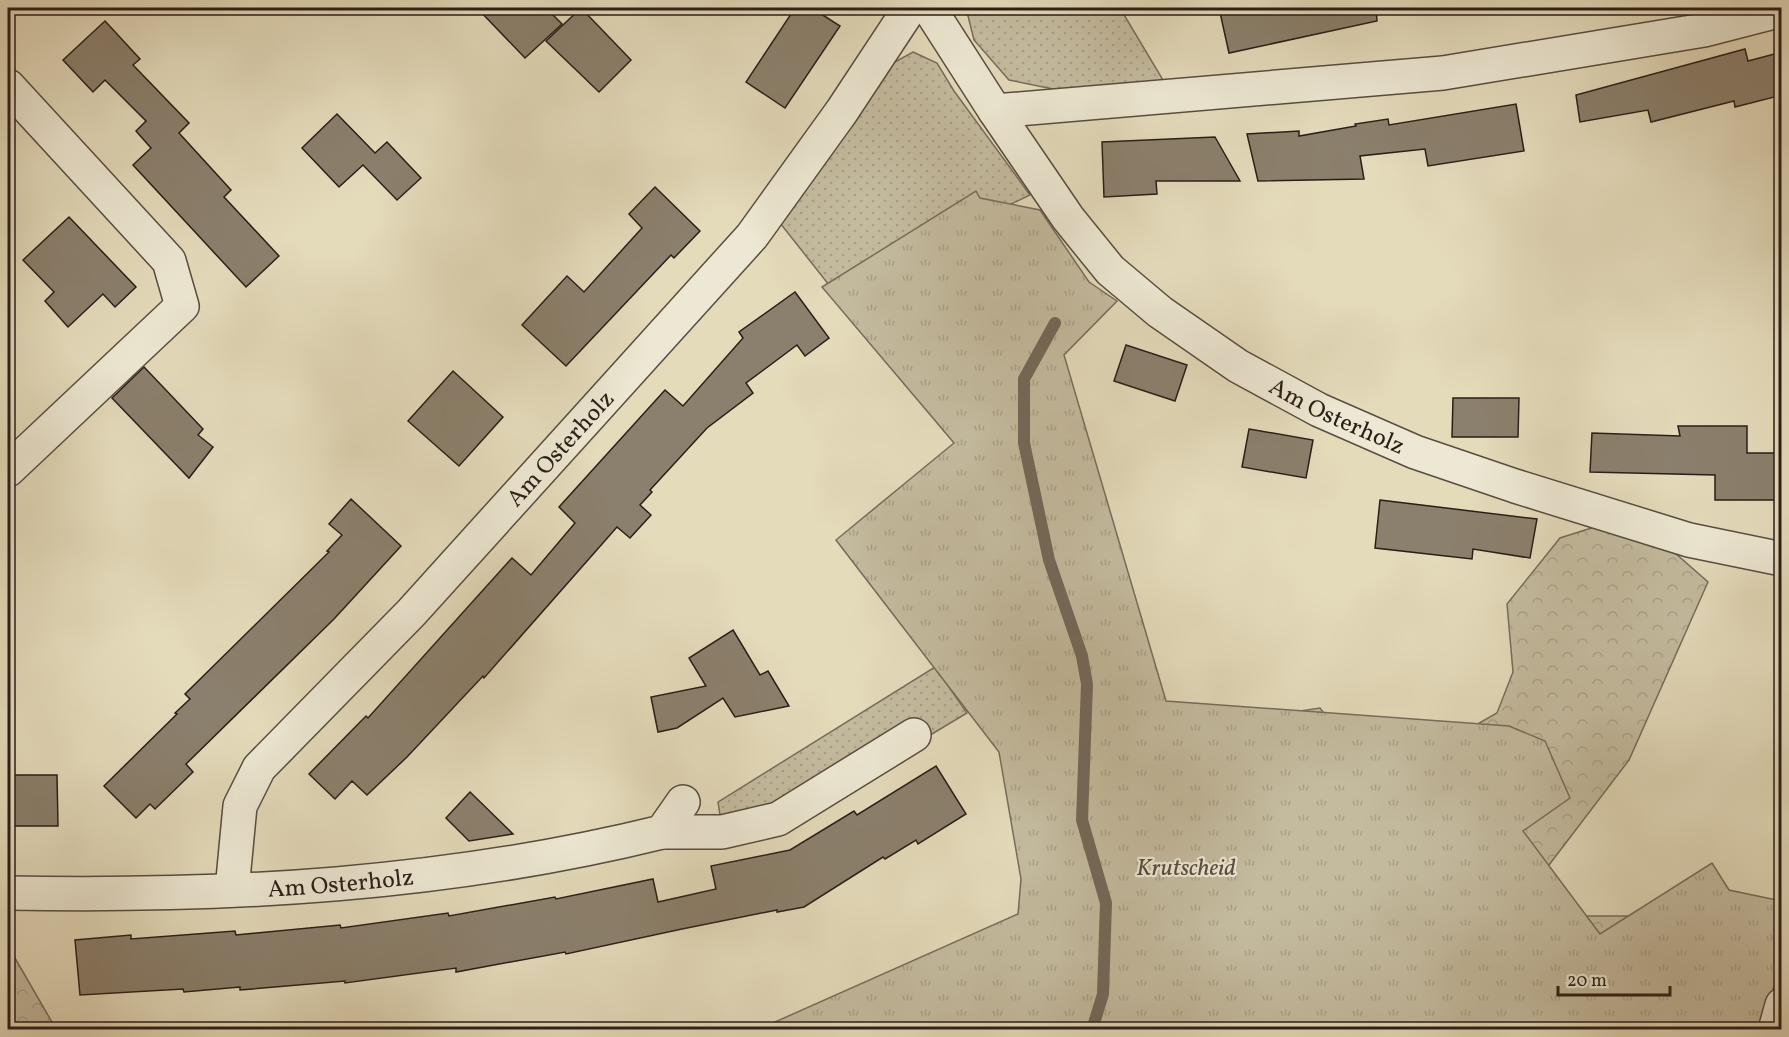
<svg xmlns="http://www.w3.org/2000/svg" width="1789" height="1037" font-family="Vollkorn,serif">
<style>
.grass{fill:url(#grass-dots);stroke:#776c5c;stroke-width:1.5}
.forest{fill:url(#forest-crowns);stroke:#776c5c;stroke-width:1.5}
.park{fill:url(#park-tufts);stroke:#776c5c;stroke-width:1.5}
.lines{fill:none;stroke-linecap:round;stroke-linejoin:round}
.stream{stroke:#746959;stroke-width:12}
.building{fill:#8b806d;stroke:#2a1e18;stroke-width:1.5}
.minor-casing{stroke:#584d41;stroke-width:36}
.minor{stroke:#ede8d3;stroke-width:33}
.labels{text-anchor:middle;stroke-width:4.5;stroke-linejoin:round;paint-order:stroke}
.street-label{font-size:24px;fill:#2a1e18;stroke:#ede8d3}
.park-label{font-size:24px;font-style:italic;fill:#584d40;stroke:#ede8d3}
</style>
<defs>
<pattern id="grass-dots" width="8" height="8" patternUnits="userSpaceOnUse" patternTransform="scale(1.5)"><rect width="8" height="8" fill="#c4bb9f"/><path d="M2 2h.1M6 6h.1" fill="none" stroke="#a9a088" stroke-width="1.8" stroke-linecap="round"/></pattern>
<pattern id="forest-crowns" width="20" height="18" patternUnits="userSpaceOnUse" patternTransform="scale(1.5)"><rect width="20" height="18" fill="#c4bb9f"/><path d="M2 6a3 3 0 1 1 6 0M12 15a3 3 0 1 1 6 0" fill="none" stroke="#a9a088"/></pattern>
<pattern id="park-tufts" width="24" height="20" patternUnits="userSpaceOnUse" patternTransform="scale(1.5)"><rect width="24" height="20" fill="#c4bb9f"/><path d="M3 7l-1-3M5 7V3M7 7l1-3M15 17l-1-3M17 17v-4M19 17l1-3" fill="none" stroke="#a9a088"/></pattern>
</defs>
<rect width="100%" height="100%" fill="#e4dbbb"/>
<filter id="stains"><feTurbulence type="fractalNoise" baseFrequency=".00333" numOctaves="4"/><feColorMatrix values="0 0 0 0 .2 0 0 0 0 .09 0 0 0 0 .02 0 0 0 .5 -.17"/></filter>
<radialGradient id="worn" r=".72"><stop offset=".6" stop-color="#630" stop-opacity="0"/><stop offset="1" stop-color="#630" stop-opacity=".3"/></radialGradient>
<g class="grass">
<polygon points="966,8 1120,8 1166,85 1058,90 1009,80 974,40"/>
<polygon points="913,52 937,63 954,91 1030,195 833,290 780,223 893,63"/>
<polygon points="935,667 967,713 922,740 773,811 721,821 718,802"/>
</g>
<g class="forest">
<polygon points="1604,524 1659,539 1708,582 1629,760 1549,865 1563,916 1631,916 1670,954 971,1030 1149,734 1320,708 1360,761 1411,762 1497,713 1513,672 1507,604 1560,538"/>
<polygon points="8,946 56,1029 8,1029"/>
</g>
<polygon class="park" points="976,191 980,198 1040,210 1089,282 1117,301 1064,355 1166,701 1509,726 1545,741 1570,798 1523,831 1600,934 1712,863 1729,890 1781,901 1781,958 1763,1029 757,1030 1018,914 1021,879 999,752 836,540 954,443 822,287"/>
<g class="lines">
<polyline class="stream" points="1055,323 1024,379 1024,443 1049,560 1082,656 1087,684 1082,820 1106,903 1103,994 1092,1030"/>
</g>
<g class="building">
<polygon points="477,8 546,8 562,24 525,58"/>
<polygon points="581,8 631,60 599,92 546,41"/>
<polygon points="795,8 812,8 840,26 785,108 746,82"/>
<polygon points="1219,8 1376,8 1377,21 1229,53"/>
<polygon points="105,21 140,59 133,65 189,123 179,133 231,190 224,197 279,256 246,287 133,165 151,148 136,131 146,121 105,80 93,92 63,60"/>
<polygon points="1745,49 1748,61 1782,52 1782,95 1735,107 1734,101 1651,122 1648,110 1580,122 1576,95"/>
<polygon points="1516,104 1524,151 1428,166 1425,149 1360,156 1364,179 1258,181 1247,134 1299,131 1299,136 1356,126 1355,124 1388,119 1389,125"/>
<polygon points="337,114 375,153 387,142 421,178 397,200 363,165 339,187 302,148"/>
<polygon points="1215,137 1240,181 1156,181 1157,194 1104,197 1102,142"/>
<polygon points="655,187 700,231 674,258 671,255 566,366 522,325 567,276 584,292 642,228 629,214"/>
<polygon points="69,217 136,287 115,307 103,294 68,327 45,301 54,292 23,260"/>
<polygon points="795,292 829,338 805,356 797,345 746,383 753,393 707,428 650,490 652,492 640,505 651,515 630,538 617,527 484,678 483,676 407,757 367,795 352,781 335,799 309,774 366,716 368,718 512,558 531,575 575,523 559,507 665,390 683,406 743,338 739,332"/>
<polygon points="1126,345 1187,365 1175,401 1114,381"/>
<polygon points="144,367 203,429 198,435 213,447 189,478 112,398"/>
<polygon points="453,371 503,417 459,466 408,421"/>
<polygon points="1453,398 1519,398 1518,437 1452,437"/>
<polygon points="1678,426 1747,426 1747,453 1782,453 1782,500 1715,500 1715,475 1590,472 1592,433 1680,436"/>
<polygon points="1249,429 1313,440 1306,478 1242,467"/>
<polygon points="351,499 401,546 334,619 186,764 193,772 155,809 150,804 136,818 104,786 177,714 175,713 190,699 185,694 329,552 327,551 342,535 329,524"/>
<polygon points="1380,500 1537,519 1530,558 1473,549 1472,559 1375,548"/>
<polygon points="733,630 760,675 768,671 789,706 735,717 723,698 677,728 658,732 651,697 706,686 689,658"/>
<polygon points="936,766 966,814 918,844 916,840 885,859 883,857 804,907 777,912 777,910 682,929 566,954 565,952 456,972 456,968 345,983 345,981 240,990 240,987 184,992 183,989 80,995 75,940 131,935 131,939 235,931 236,935 340,925 341,928 448,913 449,916 555,897 556,899 653,879 658,902 716,889 711,866 790,850 854,811 857,815"/>
<polygon points="8,775 57,775 58,826 8,826"/>
<polygon points="470,792 513,834 469,841 446,818"/>
</g>
<g class="lines">
<g class="minor-casing">
<g id="minor">
<path id="s1" d="M929,8L995,111L1068,218L1110,270L1160,312L1238,366L1319,410L1415,452L1515,486L1689,540L1782,559"/>
<polyline points="8,86 169,261 182,306 8,470"/>
<polyline points="995,111 1443,73 1704,30 1782,10"/>
<polyline points="662,832 722,832 778,819 914,735"/>
<path id="s2" d="M232,890L240,806L259,768L411,613L752,236L842,111L910,8"/>
<path id="s3" d="M8,893C228,897 447,885 662,832L683,802"/>
<polyline points="1775,1030 1782,1005"/>
</g>
</g>
<use href="#minor" class="minor"/>
</g>
<g class="labels">
<g class="street-label">
<text dy="8" stroke="none"><textPath href="#s1" startOffset="590">Am Osterholz</textPath></text>
<text dy="8" stroke="none"><textPath href="#s2" startOffset="566">Am Osterholz</textPath></text>
<text dy="8" stroke="none"><textPath href="#s3" startOffset="333">Am Osterholz</textPath></text>
</g>
<g class="park-label">
<text x="1186" y="875">Krutscheid</text>
</g>
</g>
<rect width="1789" height="1037" fill="none" stroke="#e4dbbb" stroke-width="30"/>
<rect x="9" y="9" width="1771" height="1019" fill="none" stroke="#2a1e18" stroke-width="3"/>
<rect x="15" y="15" width="1759" height="1007" fill="none" stroke="#2a1e18" stroke-width="1.5"/>
<path d="M1558 986v9h112v-9" fill="none" stroke="#2a1e18" stroke-width="3"/>
<text x="1567" y="986" font-size="18" fill="#2a1e18" stroke="#ede8d3" stroke-width="4.5" paint-order="stroke">20 m</text>
<rect width="100%" height="100%" filter="url(#stains)"/>
<rect width="100%" height="100%" fill="url(#worn)"/>
</svg>
